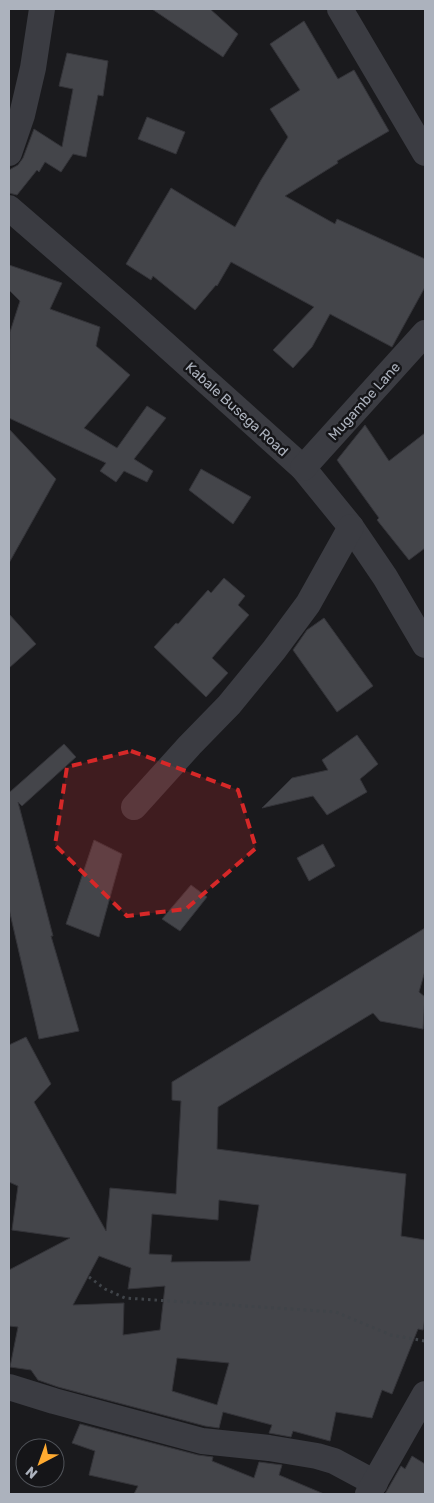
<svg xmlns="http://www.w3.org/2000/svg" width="434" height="1503" font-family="Rubik,sans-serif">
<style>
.building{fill:#44454a;stroke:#343439;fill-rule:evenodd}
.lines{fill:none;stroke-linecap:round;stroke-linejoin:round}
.path{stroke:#404449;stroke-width:3;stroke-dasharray:2.5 4;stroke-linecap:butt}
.minor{stroke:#3b3c42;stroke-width:26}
.marked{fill:#d62828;fill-opacity:0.2;stroke:#d62828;stroke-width:4;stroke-dasharray:10 6;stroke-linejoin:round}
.labels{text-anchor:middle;stroke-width:5;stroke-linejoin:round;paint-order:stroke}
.street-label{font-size:14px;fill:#acb2bd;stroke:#151518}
</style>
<rect width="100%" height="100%" fill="#1a1a1d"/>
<g class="building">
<polygon points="152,9 210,9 238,34 223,57"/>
<polygon points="304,21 338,79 354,70 389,131 337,161 338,163 285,196 335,224 337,219 425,259 425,287 392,347 330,314 312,347 293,368 273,350 314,307 231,262 217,286 216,285 195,310 153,276 151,280 126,264 171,188 235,227 261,180 288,137 270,109 300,90 270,44"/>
<polygon points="67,53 108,61 103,96 98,95 86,157 73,154 61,172 45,162 39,172 37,170 17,195 9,193 9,170 18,165 23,158 34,129 62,147 73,89 59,86"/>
<polygon points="147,117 185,132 176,154 138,139"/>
<polygon points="9,265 62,283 50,309 100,327 96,346 130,375 84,428 117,448 147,406 166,418 134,459 153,471 147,482 124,471 116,482 100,471 106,463 9,418 10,332 20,301 9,290"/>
<polygon points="365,425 389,461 425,433 425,548 409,560 377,520 379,518 337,460"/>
<polygon points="9,429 56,479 9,563"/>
<polygon points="201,469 251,497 233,524 189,490"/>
<polygon points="224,578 245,596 238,605 249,615 212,658 228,673 206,697 154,647 176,623 178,624 208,590 211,593"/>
<polygon points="9,614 36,644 9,668"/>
<polygon points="324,618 373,686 337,712 293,650 307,630"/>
<polygon points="357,735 378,764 360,779 367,792 327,815 313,796 262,808 292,778 328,770 322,760"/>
<polygon points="64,744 76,757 22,806 18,802 53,936 51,936 79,1031 39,1039 9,909 9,792 11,791"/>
<polygon points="94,840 122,854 99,937 66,924"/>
<polygon points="323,844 335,866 309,881 297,858"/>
<polygon points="191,885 207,897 180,931 162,919"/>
<path d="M425,928V971L419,992L425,997L423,1029L380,1021L373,1013L218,1107L217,1149L406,1174L401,1236L425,1240V1318L423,1330L418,1329L392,1394L382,1390L372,1418L336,1412L330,1441L293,1431L291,1437L269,1433L272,1425L223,1412L219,1428L205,1426L58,1387L38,1380L31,1370L10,1367L18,1327L9,1326V1270L70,1238L12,1230L18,1186L9,1182V1045L26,1037L51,1084L34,1102L106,1231L110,1188L176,1194L181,1101L172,1100V1082ZM219,1200L259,1205L250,1261L171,1262L172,1255L149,1254L152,1214L218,1220ZM99,1256L131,1268L128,1289L165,1286L160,1330L123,1335L124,1303L73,1305ZM177,1358L229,1363L217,1405L172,1391Z"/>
<polygon points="80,1424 198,1455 213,1457 212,1461 254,1478 259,1462 282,1465 279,1475 324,1494 134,1494 138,1486 89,1475 95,1451 72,1443"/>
<polygon points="412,1456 425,1464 425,1494 385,1494 401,1466 405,1469"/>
</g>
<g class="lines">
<polyline class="path" points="89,1277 105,1289 125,1298 336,1312 391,1335 425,1341"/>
<g class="minor">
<polyline points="340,9 425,153"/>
<polyline points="9,153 22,115 33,68 42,9"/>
<polyline points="9,208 128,311 303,468 351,527 385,577 425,645"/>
<polyline points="303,468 425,333"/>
<polyline points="134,807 190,745 229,705 274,650 308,604 351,527"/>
<polyline points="9,1387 54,1401 202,1441 269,1448 317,1456 334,1461 375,1483"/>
<polyline points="368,1494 425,1394"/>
</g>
</g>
<path class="marked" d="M131,751L238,790L256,848L186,909L127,916L55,845L67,767Z"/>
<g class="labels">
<g class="street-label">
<text transform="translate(364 401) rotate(-48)" y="5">Mugambe Lane</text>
<text transform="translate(237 409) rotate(42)" y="5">Kabale Busega Road</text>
</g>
</g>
<rect width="434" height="1503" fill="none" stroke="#acb2bd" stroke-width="20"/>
<g transform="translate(40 1463) rotate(221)"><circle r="24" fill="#151518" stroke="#51545a"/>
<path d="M0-4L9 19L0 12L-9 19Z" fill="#ffaa30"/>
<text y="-8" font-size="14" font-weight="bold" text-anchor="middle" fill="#acb2bd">N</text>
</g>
</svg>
